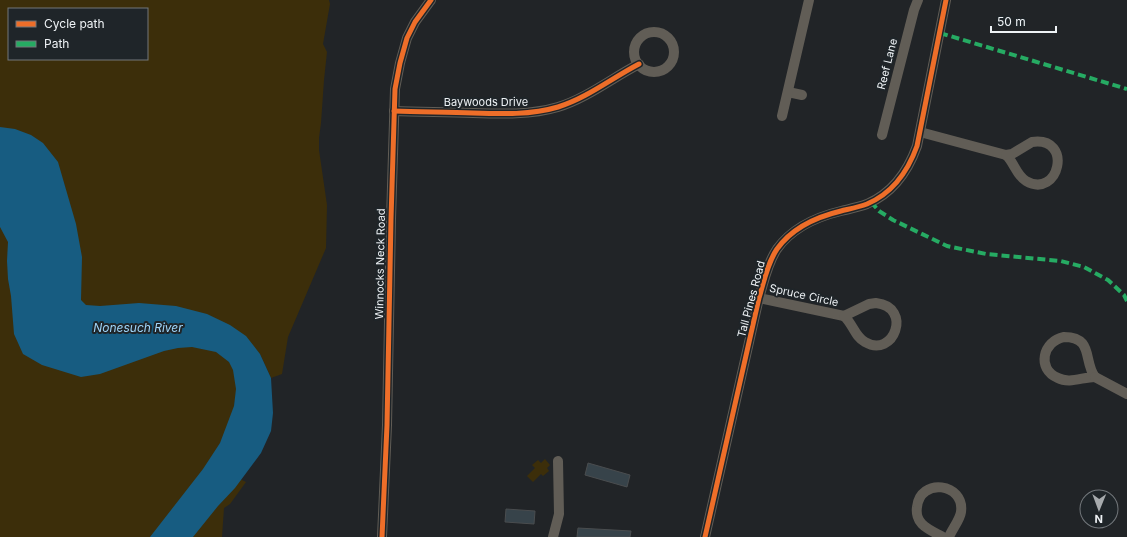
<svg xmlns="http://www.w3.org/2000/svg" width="1127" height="537" font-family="Inter,sans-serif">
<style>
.green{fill:#3c2e0a;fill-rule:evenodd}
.water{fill:#175c81}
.building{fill:#37434a;stroke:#4a4d4f}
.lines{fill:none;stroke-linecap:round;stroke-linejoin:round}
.minor{stroke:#615d56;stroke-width:10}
.quiet{stroke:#26ab63;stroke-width:4;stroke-dasharray:8 4;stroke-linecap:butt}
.cycleway-casing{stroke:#1f2529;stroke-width:8}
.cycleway{stroke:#ee6e29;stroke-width:5}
.labels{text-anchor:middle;stroke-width:4;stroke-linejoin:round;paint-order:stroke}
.street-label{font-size:11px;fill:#eef2f5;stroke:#1f2529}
.water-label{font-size:12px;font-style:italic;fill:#a0d6fa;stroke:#1f2529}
</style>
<rect width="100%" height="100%" fill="#212427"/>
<g class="green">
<path d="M0,0H329L330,4L323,44L327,52L324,80L321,123L319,138V150L327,205L326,248L288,337L282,374L271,378L260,354L81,308L65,186L58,166L0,127ZM9,9H147V59H9Z"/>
<polygon points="0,224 10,235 12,274 175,346 215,348 239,371 232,422 209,463 246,482 230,504 224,508 222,537 0,537"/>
<polygon points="545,459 550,465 547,468 549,471 543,476 541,474 533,482 527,476 535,468 532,465 538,460 541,463"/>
</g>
<polygon class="water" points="0,127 15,129 31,135 43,143 58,162 76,224 82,257 81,300 86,305 100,306 139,303 176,306 207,314 230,325 246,336 260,354 271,378 273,413 271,431 261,453 235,488 218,506 193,537 150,537 203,469 220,443 234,406 236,389 233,370 229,362 216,352 192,347 178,348 164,351 100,374 81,377 42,365 23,354 14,334 11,296 8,279 7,261 8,242 0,227"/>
<g class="building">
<polygon points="588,463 630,475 627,487 585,475"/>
<polygon points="506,509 535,511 534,524 505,522"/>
<polygon points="578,528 631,531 630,537 577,537"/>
</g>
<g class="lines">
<g class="minor">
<circle cx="654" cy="52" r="20"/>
<polyline points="788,92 802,95"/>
<path d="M394,111C421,112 447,112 473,113C502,114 531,115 558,107C587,98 612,78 639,64"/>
<polyline points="782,116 809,0"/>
<polyline points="920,132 1006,155"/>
<polyline points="882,135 914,10 918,0"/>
<path d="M1032,142C1074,136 1059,200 1026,181C1016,175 1014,162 1006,155L1012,154Z"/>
<polyline points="759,298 844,316"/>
<path d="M876,303C913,307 894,359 865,342C855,337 853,324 844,316L869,304Z"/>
<path d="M1064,337C1094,337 1083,361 1095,377C1083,377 1069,384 1058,378C1036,369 1043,341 1064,337Z"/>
<polyline points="1095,377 1127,394"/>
<polyline points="382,537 387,425 391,219 395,89 400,63 407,38 415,22 431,0"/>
<polyline points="553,537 559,514 558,461"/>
<path d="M705,537L759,298C764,282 767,264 777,249C792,228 816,217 841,211C849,209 859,207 867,204C893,193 908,171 917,146L946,0"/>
<path d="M943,537C936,533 928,530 922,524C918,520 916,513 917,507C920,477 965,483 961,512C960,520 952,529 949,537"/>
</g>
<g class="quiet">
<polyline points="940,33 1127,89"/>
<polyline points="871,202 879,211 893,220 947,246 986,254 1061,261 1084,267 1108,280 1124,295 1127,301"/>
</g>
<g class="cycleway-casing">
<g id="cycleway">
<path d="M394,111C421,112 447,112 473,113C502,114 531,115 558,107C587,98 612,78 639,64"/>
<polyline points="382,537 387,425 391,219 395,89 400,63 407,38 415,22 431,0"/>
<path d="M705,537L759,298C764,282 767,264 777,249C792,228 816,217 841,211C849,209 859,207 867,204C893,193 908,171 917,146L946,0"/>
</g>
</g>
<use href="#cycleway" class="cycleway"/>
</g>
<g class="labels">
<g class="street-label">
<text transform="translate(887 64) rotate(-76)" y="4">Reef Lane</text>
<text x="486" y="106">Baywoods Drive</text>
<text transform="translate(380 264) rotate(-89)" y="4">Winnocks Neck Road</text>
<text transform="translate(804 295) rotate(12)" y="4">Spruce Circle</text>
<text transform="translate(751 299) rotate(-75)" y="4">Tall Pines Road</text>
</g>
<g class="water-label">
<text x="138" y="332">Nonesuch River</text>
</g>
</g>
<rect x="8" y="8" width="140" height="52" fill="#1f2529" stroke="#72777b"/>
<rect x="16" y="21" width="20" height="6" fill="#ee6e29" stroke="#72777b"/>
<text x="44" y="28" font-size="12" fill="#eef2f5">Cycle path</text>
<rect x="16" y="41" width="20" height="6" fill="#26ab63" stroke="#72777b"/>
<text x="44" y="48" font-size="12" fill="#eef2f5">Path</text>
<g transform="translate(1099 509) rotate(181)"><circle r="19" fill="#1f2529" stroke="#72777b"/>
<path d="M0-3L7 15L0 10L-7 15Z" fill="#a6aaad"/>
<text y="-6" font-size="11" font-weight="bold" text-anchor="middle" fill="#eef2f5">N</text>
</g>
<path d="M991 26v6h65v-6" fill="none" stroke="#eef2f5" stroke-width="2"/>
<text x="997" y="26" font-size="12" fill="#eef2f5" stroke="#1f2529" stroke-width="3" paint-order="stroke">50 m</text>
</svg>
